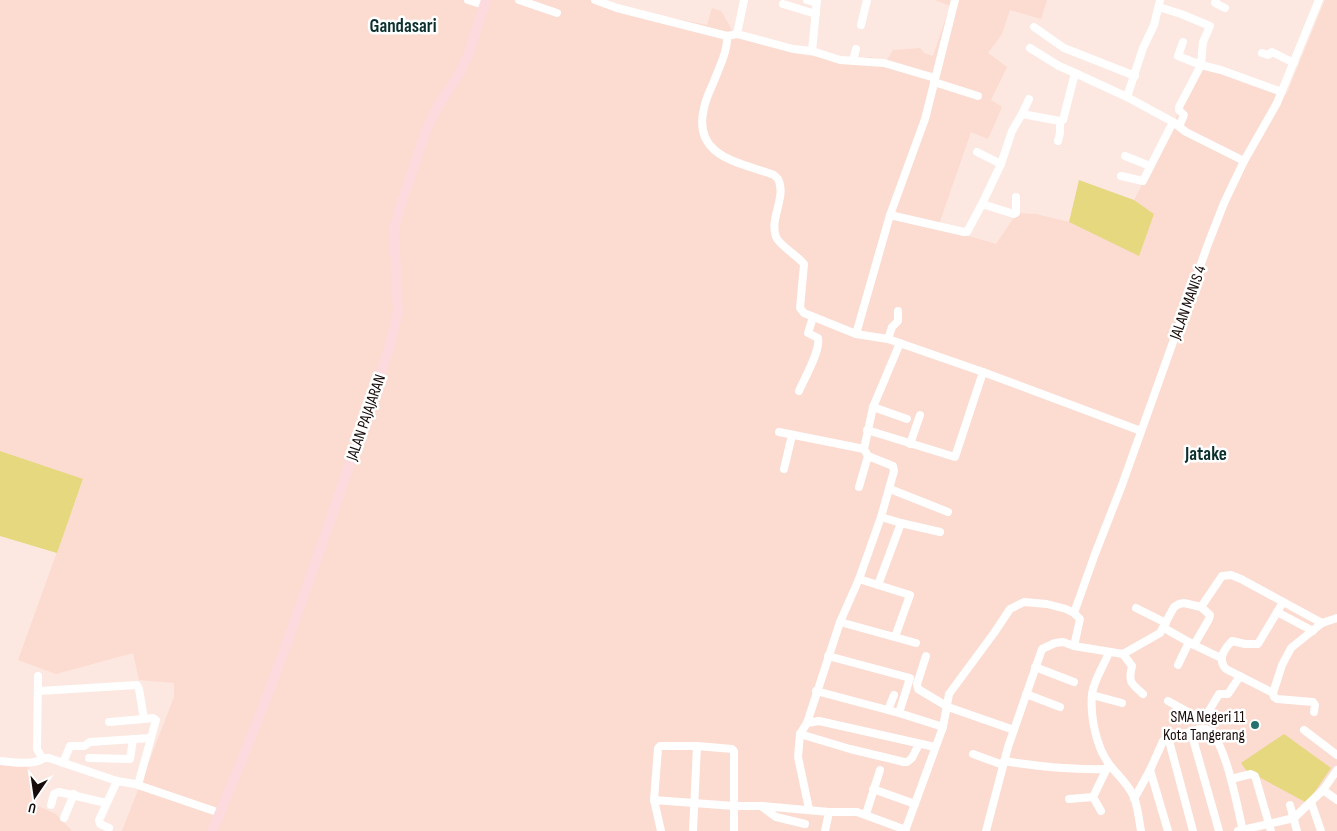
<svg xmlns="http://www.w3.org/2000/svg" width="1337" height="831" font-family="'Sofia Sans Condensed',sans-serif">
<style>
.built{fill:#fcdbd0}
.green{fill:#e6d87f}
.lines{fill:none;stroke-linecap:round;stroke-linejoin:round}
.minor{stroke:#fff;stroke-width:8}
.major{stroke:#fddade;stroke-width:10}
.poi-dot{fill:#26716d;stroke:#fff;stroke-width:2}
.labels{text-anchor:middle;stroke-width:5;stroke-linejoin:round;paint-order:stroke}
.street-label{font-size:16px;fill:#170c09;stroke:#fff}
.poi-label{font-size:16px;fill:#170c09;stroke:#fff;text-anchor:end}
.quarter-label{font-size:19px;font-weight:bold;fill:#0c302e;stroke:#fff}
</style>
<rect width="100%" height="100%" fill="#fce8e1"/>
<g class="built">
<polygon points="0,0 597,0 639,11 707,25 712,8 721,11 736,37 804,55 846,61 870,57 887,60 893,50 920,48 924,53 933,56 950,6 935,0 1047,0 1041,19 1010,10 1002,34 988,53 1007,67 991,100 1002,107 988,139 971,132 938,227 996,244 1017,213 1036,214 1069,222 1139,255 1154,214 1134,200 1203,65 1287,93 1325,0 1337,0 1337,831 122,831 174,697 174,683 139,680 133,653 56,674 18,660 83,480 0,451"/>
<polygon points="28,763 34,804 56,814 72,831 0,831 0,764"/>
</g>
<g class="green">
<polygon points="1079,180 1134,200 1154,214 1139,256 1069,222"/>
<polygon points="0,451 83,479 57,553 0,536"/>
<polygon points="1284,734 1331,768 1307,803 1246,770 1241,763"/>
</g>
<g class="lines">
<g class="minor">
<polyline points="468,0 484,5"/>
<polyline points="519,0 557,13"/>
<path d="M595,0L617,8L727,36C728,49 721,63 716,76C712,87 706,97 704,108C692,157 739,162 774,175L778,179C787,197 769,218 776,237C780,246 797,255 804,264L800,308L804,313L856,334L888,339L983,372L1141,431"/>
<polyline points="807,0 816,3"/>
<polyline points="1216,0 1215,3 1225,8"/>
<polyline points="783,4 816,14"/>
<polyline points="1159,7 1181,14 1210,26 1203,42 1201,65 1179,107 1179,110 1184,115 1179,126"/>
<polyline points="861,25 867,0"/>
<polyline points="1034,27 1064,48 1135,76"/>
<polyline points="737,34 744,0"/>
<polyline points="727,36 737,34 793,49 812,51 840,60 884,63 935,78"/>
<polyline points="1183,42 1178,56 1201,65 1221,70 1282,92"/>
<polyline points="1030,48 1059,66 1075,73"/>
<polyline points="812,51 817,0"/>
<polyline points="1262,53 1268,55 1272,52 1294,63"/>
<polyline points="853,60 856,49"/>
<polyline points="934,82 978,96"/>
<polyline points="1127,97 1143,48 1154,25 1160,0"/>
<polyline points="1022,114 1029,99"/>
<polyline points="1058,141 1060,133 1060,121"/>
<polyline points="977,152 1001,164"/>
<polyline points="1125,156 1150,166"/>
<polyline points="1121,176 1143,181 1173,122"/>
<polyline points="982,204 1001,164 1012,131 1022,114 1060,121 1063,120 1075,73 1127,97 1173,122 1186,132 1244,161"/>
<polyline points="890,215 964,232 967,232 982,204 1014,214 1016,213 1016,197"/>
<polyline points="856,334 890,215 925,119 955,0"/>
<polyline points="888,339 892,327 898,321 898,311"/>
<path d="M799,391C805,377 821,350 818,338L808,333L813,317"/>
<polyline points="873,407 907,419"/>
<polyline points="867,430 955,457 983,372"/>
<polyline points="779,432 864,449"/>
<polyline points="910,444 920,415"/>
<polyline points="784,469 792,435"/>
<polyline points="859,487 868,456"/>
<polyline points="890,489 948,512"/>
<polyline points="901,523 940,532"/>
<polyline points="859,579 878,585 901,523 881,517"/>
<polyline points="878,585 910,595 895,637"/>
<polyline points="1201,607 1222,576 1231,575 1241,579 1322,623"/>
<polyline points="1136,608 1166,623"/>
<polyline points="1277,612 1313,631"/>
<polyline points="1074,613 1095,554 1122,485 1208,244 1224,203 1244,161 1277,103 1319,0"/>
<polyline points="840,622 916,643"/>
<polyline points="1164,628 1194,645 1221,658"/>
<path d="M1109,652C1104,666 1094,679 1092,694C1090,715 1096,747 1109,764C1118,776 1127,782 1134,797C1138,808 1139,820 1141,831"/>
<path d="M1123,654L1132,666C1128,683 1131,683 1143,694"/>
<polyline points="828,656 910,678 899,713"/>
<polyline points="926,656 917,684 918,689 948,707 1014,730"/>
<polyline points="1178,665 1189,642"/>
<polyline points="1035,667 1074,682"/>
<polyline points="38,676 37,749 42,758"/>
<polyline points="39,691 137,685 139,689 144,719 153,718 156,720 138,785"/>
<polyline points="816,691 899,713 943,727"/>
<path d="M1273,693L1226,669C1217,660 1224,649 1232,641L1245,644H1258L1283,602"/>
<polyline points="1026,694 1060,707"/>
<polyline points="1092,695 1122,703"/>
<polyline points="1168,701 1197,717 1204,719 1219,694 1228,694 1240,676"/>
<polyline points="888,710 894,695"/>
<polyline points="1314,712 1315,705 1313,702 1277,699 1274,697 1273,693 1282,665 1291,648 1322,623 1337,618"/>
<polyline points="109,722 144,719"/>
<polyline points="807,723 819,721 935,747"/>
<polyline points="1304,730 1337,755"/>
<polyline points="800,734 850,749 904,762 907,762 912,758 919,744"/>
<polyline points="1168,737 1193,831"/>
<polyline points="973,754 1003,765"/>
<polyline points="89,758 130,759 133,739"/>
<path d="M0,761C13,762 33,766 44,758H49L117,781L135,784L220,813"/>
<path d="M1004,761C1041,767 1070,770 1107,769"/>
<polyline points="63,763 70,746 84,746 90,742 150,738"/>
<polyline points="1150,770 1168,831"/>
<polyline points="1231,779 1251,774 1255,776 1271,831"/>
<polyline points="873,789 915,804"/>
<polyline points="1323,790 1337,770"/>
<polyline points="1069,799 1093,797"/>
<polyline points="1134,799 1150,770 1163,741 1168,737 1191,732"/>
<polyline points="654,800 658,748 660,746 697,746 732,749 734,751 734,831"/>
<polyline points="1311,802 1321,831"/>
<polyline points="51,805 54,794 59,792 106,803"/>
<polyline points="1290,805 1297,831"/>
<polyline points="761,806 776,817 805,824"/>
<polyline points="809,809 798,757 800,734 807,723 840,622 859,579 881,517 894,471 893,466 868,456 864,449 873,407 900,343"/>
<polyline points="1101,811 1093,797 1108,766"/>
<polyline points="829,812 857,812 906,830"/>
<polyline points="866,814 880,770"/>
<polyline points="64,818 74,794"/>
<polyline points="109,828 100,824 99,820 117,781"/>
<polyline points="661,831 654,800 734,806 761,806 829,812 825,831"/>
<polyline points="693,831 697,746"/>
<polyline points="905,831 943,727 949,694 994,633 1010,609 1024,602 1047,604 1066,609 1074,613 1080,619 1074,646"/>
<polyline points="986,831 1008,747 1042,649 1055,643 1063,642 1074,646 1123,654 1160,633 1174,607 1179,604 1184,603 1201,607 1210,615 1209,619 1194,645"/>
<path d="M1219,831L1191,732C1195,730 1201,728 1206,729C1225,735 1238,811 1243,831"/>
<polyline points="1238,831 1294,818 1323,790 1337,800"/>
</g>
<path class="major" d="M212,831C281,674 333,510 389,349L398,312L394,228L400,207L427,128L437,108L459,74L469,53L486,0"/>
</g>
<circle class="poi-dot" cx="1255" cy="725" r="5"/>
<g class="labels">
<g class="street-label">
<text transform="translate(1187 302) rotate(-70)" y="6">JALAN MANIS 4</text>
<text transform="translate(365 417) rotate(-71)" y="6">JALAN PAJAJARAN</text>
</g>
<g class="poi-label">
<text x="1245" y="722">SMA Negeri 11<tspan x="1245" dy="18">Kota Tangerang</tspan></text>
</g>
<g class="quarter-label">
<text x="403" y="32">Gandasari</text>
<text x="1206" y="460">Jatake</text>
</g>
</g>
<g transform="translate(35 796) rotate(193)" stroke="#ffffff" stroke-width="4" paint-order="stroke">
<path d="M0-4L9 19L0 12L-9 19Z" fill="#170c09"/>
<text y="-8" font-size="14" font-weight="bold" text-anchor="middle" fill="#170c09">U</text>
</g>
</svg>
